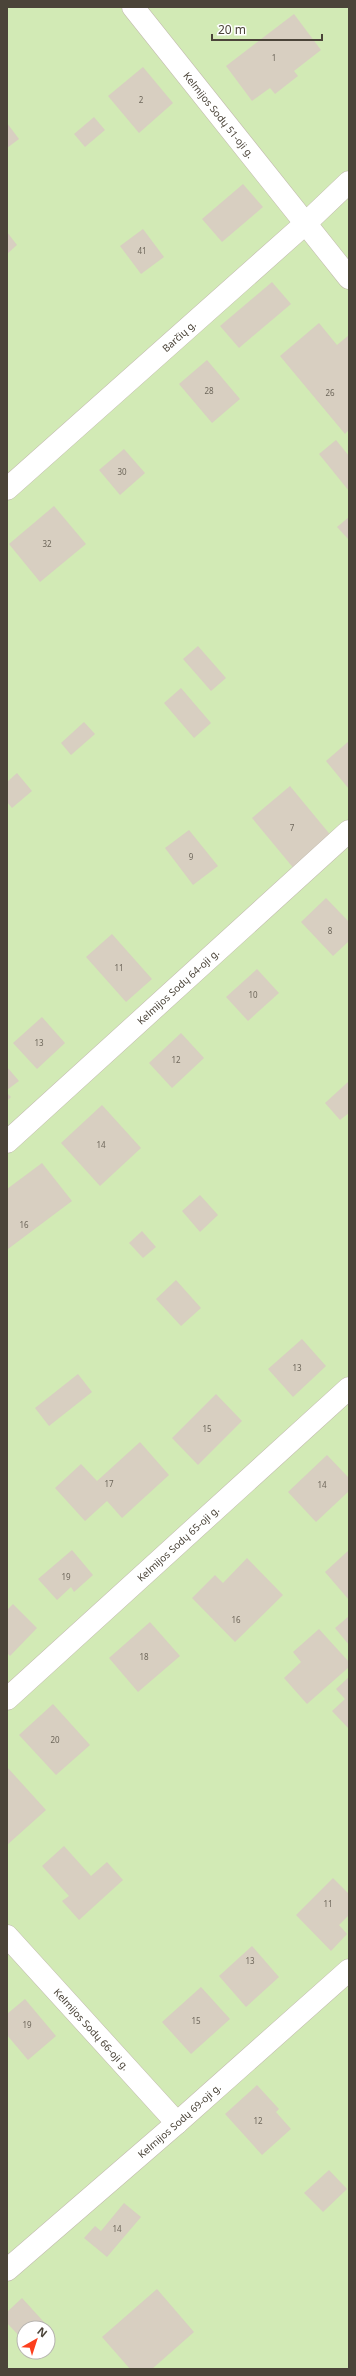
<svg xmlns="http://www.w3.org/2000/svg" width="356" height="2376" font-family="'Noto Sans',sans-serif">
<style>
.green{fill:#d2eab5;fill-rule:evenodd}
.building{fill:#d8cfc1}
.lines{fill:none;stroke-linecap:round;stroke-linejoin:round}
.street-casing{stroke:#c2bbae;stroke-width:23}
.street{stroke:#fff;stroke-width:22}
.labels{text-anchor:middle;stroke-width:3;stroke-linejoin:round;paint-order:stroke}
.number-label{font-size:8px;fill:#6e675b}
.street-label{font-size:10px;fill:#4b4439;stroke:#fff}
</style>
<rect width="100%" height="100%" fill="#f6f3ec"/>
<path class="green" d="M7,7H349V2369H7ZM24,2328H48V2352H24Z"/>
<g class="building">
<polygon points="294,14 321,50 294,71 298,76 275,94 270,88 252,101 226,66"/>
<polygon points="143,67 173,103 139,133 108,96"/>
<polygon points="94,117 105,130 85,147 74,134"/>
<polygon points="7,123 19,139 7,148"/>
<polygon points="243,184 263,207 222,242 202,219"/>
<polygon points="143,229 164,257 141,274 120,246"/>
<polygon points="7,232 17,245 7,254"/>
<polygon points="272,282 291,304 239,348 220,326"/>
<polygon points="319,323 337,345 349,335 349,430 345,434 280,356"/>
<polygon points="207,360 240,399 212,423 179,384"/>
<polygon points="336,440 349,456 349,491 319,454"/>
<polygon points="124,449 145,473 120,495 99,470"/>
<polygon points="54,506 86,544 40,582 9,544"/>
<polygon points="349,517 349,540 337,527"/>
<polygon points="198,646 226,678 211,691 183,659"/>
<polygon points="181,688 211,723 194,738 164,703"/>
<polygon points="84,722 95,734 71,755 61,743"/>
<polygon points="349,741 349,789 326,761"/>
<polygon points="17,773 32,791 12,808 7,802 7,782"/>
<polygon points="290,786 333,838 295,870 252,818"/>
<polygon points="189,830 218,866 193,885 165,848"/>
<polygon points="326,898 349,922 349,941 333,956 301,922"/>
<polygon points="112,934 152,979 126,1002 86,957"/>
<polygon points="257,969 279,993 248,1021 226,997"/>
<polygon points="42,1017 65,1043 37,1069 13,1043"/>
<polygon points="181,1033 204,1058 172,1088 149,1063"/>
<polygon points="7,1067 19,1081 7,1090"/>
<polygon points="349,1081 349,1113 340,1120 325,1103"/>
<polygon points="7,1093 11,1097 7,1101"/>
<polygon points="102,1105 141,1148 100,1186 61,1143"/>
<polygon points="42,1163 72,1201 8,1249 7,1189"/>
<polygon points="200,1195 218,1215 200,1232 182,1211"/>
<polygon points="142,1231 156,1247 143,1258 129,1243"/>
<polygon points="176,1280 201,1308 181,1326 156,1299"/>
<polygon points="302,1339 326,1366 293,1397 268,1369"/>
<polygon points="78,1374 92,1392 49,1426 35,1408"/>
<polygon points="216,1394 242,1421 198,1465 172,1438"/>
<polygon points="140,1442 169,1475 122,1518 107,1501 85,1521 55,1488 81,1464 97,1481"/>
<polygon points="327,1455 349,1478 349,1491 316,1522 288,1492"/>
<polygon points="72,1550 93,1575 74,1592 71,1587 57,1600 38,1579"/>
<polygon points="349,1550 349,1600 325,1572"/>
<polygon points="247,1558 283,1595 235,1642 192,1598 215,1575 223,1583"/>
<polygon points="13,1604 37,1628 10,1656 7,1653 7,1610"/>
<polygon points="349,1616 349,1645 335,1628"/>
<polygon points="150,1622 180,1656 138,1692 109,1658"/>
<polygon points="319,1629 349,1662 349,1667 307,1704 284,1678 301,1662 293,1652"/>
<polygon points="349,1677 349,1729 332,1711 345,1699 336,1689"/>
<polygon points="53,1704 90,1745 56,1775 19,1735"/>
<polygon points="7,1767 46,1810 7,1845"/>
<polygon points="64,1846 91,1876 107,1862 123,1880 79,1920 62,1901 69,1896 42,1866"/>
<polygon points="333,1878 349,1894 349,1915 339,1925 347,1934 331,1951 296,1915"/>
<polygon points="252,1946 279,1977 246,2007 219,1976"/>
<polygon points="201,1987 230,2019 191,2054 162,2022"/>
<polygon points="25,1999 56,2036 28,2060 7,2035 7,2014"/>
<polygon points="257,2085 279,2109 276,2112 291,2129 262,2155 225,2114"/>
<polygon points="329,2170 347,2189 323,2212 304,2193"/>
<polygon points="124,2203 141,2217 107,2257 84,2238 95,2226 101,2231"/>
<polygon points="157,2289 194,2332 152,2369 130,2369 102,2337"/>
<polygon points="22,2298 53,2332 48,2337 48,2328 24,2328 24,2341 7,2323 7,2312"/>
</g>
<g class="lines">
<g class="street-casing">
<g id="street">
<path id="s1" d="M133,7L349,278"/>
<path id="s2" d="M7,489L306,223L349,182"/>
<path id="s3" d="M7,1142L349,831"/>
<path id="s4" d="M7,1699L349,1388"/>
<path id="s5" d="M7,1936L177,2123"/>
<path id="s6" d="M7,2270L177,2123L349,1970"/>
</g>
</g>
<use href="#street" class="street"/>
</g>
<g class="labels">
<g class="number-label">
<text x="274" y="61">1</text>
<text x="141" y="103">2</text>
<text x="142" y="254">41</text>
<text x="209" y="394">28</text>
<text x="330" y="396">26</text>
<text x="122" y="475">30</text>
<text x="47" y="547">32</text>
<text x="292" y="831">7</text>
<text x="191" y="860">9</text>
<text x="330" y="934">8</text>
<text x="119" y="971">11</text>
<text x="253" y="998">10</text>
<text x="39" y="1046">13</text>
<text x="176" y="1063">12</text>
<text x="101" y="1148">14</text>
<text x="24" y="1228">16</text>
<text x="297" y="1371">13</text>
<text x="207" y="1432">15</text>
<text x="109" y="1487">17</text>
<text x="322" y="1488">14</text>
<text x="66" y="1580">19</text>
<text x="236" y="1623">16</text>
<text x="144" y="1660">18</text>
<text x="55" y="1743">20</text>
<text x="328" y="1907">11</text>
<text x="250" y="1964">13</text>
<text x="196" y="2024">15</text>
<text x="27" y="2028">19</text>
<text x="258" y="2124">12</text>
<text x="117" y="2232">14</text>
</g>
<g class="street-label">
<text dy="4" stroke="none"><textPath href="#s1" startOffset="138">Kelmijos Sodų 51-oji g.</textPath></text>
<text dy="4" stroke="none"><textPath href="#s2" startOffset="230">Barčių g.</textPath></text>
<text dy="4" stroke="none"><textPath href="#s3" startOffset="231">Kelmijos Sodų 64-oji g.</textPath></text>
<text dy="4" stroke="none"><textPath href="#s4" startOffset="231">Kelmijos Sodų 65-oji g.</textPath></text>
<text dy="4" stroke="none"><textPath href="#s5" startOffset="126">Kelmijos Sodų 66-oji g.</textPath></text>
<text dy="4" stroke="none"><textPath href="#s6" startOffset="228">Kelmijos Sodų 69-oji g.</textPath></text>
</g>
</g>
<rect width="356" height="2376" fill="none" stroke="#4b4439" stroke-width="16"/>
<g transform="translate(36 2340) rotate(39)"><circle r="19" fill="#ffffff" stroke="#b7b4b0"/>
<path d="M0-3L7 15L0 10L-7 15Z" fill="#fc3f1d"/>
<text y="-6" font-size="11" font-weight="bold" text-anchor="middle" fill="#4b4439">N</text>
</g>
<path d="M212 34v6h110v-6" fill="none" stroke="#4b4439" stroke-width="2"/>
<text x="218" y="34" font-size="12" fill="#4b4439" stroke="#ffffff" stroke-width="3" paint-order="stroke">20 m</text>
</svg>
